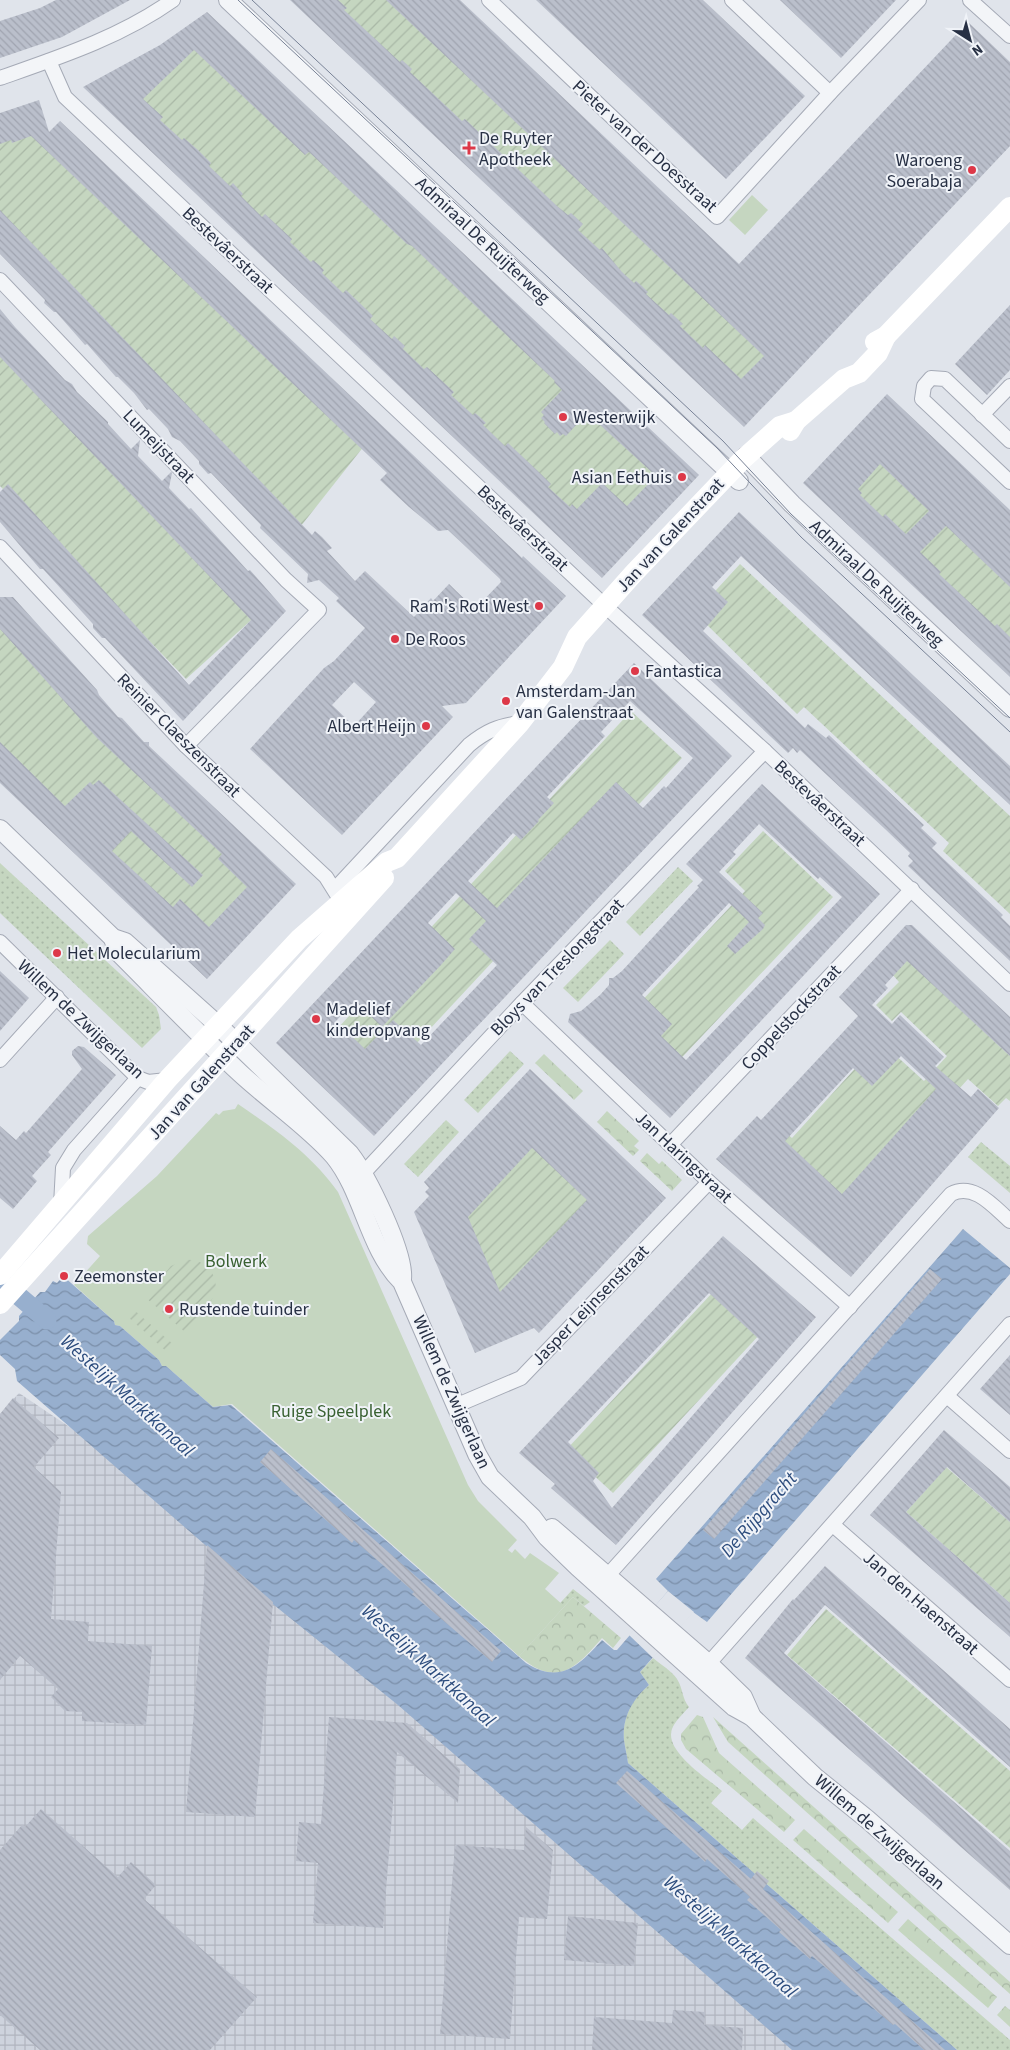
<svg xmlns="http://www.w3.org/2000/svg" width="1010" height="2050" font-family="'Source Sans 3',sans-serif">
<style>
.industrial{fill:url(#industrial-grid)}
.grass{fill:url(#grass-dots)}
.forest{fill:url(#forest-crowns)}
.park{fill:#c5d6c0}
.garden{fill:url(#garden-furrows)}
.water{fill:url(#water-waves)}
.pier{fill:#e0e4eb}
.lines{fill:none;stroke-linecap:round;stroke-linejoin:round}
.canal{stroke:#97afce;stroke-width:19}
.building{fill:url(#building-back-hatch);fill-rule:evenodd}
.minor-casing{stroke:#a5aab6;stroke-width:16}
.tertiary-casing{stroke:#a5aab6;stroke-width:20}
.minor{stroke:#f3f5f8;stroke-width:14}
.tertiary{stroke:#f3f5f8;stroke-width:18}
.secondary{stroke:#fff;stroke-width:20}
.tram{stroke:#788296;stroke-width:1}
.poi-dot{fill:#dd3848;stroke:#f0f3f8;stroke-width:2}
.labels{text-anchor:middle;stroke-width:4;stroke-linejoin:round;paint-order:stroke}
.poi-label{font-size:18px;fill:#273044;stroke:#f0f3f8;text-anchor:start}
.street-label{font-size:18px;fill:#273044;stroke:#f0f3f8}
.park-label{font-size:18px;fill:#396132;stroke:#f0f3f8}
.water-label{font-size:19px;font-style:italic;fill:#2c4c7d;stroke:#f0f3f8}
</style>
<defs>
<pattern id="industrial-grid" width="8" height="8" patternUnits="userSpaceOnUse" patternTransform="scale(1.25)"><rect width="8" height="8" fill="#ced3dd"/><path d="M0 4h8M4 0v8" fill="none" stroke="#b1b5bf"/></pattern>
<pattern id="grass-dots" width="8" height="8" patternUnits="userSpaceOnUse" patternTransform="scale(1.25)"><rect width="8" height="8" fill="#c5d6c0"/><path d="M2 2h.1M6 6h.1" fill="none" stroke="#a9b8a6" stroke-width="1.8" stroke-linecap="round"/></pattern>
<pattern id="forest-crowns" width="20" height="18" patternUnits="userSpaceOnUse" patternTransform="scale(1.25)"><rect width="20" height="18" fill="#c5d6c0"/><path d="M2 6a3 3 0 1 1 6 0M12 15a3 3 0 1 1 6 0" fill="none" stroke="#a9b8a6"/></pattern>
<pattern id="garden-furrows" width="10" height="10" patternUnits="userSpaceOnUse" patternTransform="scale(1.25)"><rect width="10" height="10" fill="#c5d6c0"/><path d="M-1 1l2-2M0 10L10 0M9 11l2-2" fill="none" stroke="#a9b8a6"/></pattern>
<pattern id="water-waves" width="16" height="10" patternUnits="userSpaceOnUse" patternTransform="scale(1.25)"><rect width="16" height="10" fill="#97afce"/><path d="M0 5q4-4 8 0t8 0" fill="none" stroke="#7b8fa9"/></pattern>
<pattern id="building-back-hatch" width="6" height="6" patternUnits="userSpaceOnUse" patternTransform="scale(1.25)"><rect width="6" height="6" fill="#babfcb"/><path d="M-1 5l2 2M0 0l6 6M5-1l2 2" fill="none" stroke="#a0a4b0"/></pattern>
</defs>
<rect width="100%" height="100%" fill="#e0e4eb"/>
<polygon class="industrial" points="19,1393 199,1514 809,2050 0,2050 0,1414"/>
<g class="grass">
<polygon points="0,863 156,1007 159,1015 161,1029 142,1048 0,913"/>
<polygon points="678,867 693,881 640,936 626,922"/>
<polygon points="610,940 624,954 578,1002 563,988"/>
<polygon points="510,1051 524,1064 478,1113 464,1100"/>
<polygon points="446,1120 459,1132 418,1177 404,1164"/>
<polygon points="981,1142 1010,1166 1010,1193 968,1157"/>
<polygon points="573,1589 590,1602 584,1606 573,1597 519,1656 505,1643 540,1606 550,1614"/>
<path d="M653,1658C660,1664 672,1671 677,1679C683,1688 682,1699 689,1707C684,1713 675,1721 672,1729C664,1751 707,1778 722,1791L711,1803L742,1830L753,1818L1010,2040V2050H957L628,1763C627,1755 625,1748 624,1740C622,1717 632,1699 649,1685L640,1672Z"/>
</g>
<g class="forest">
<polygon points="544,1054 583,1091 574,1100 535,1063"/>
<polygon points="607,1111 639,1141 634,1146 639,1150 633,1156 597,1122"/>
<polygon points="647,1153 659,1164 662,1161 682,1180 672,1191 640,1161"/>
<path d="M573,1597L621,1638L613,1648L602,1638C576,1668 557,1689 519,1656Z"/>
<polygon points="697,1715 703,1717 719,1753 795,1820 784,1832 686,1749 681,1740 681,1734"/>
<polygon points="713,1717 1010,1982 1010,1994 728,1742"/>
<polygon points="804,1829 898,1912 888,1923 793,1840"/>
<polygon points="908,1919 997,1997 988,2008 898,1930"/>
<polygon points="1005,2006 1010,2010 1010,2027 997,2015"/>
</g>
<g class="park">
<polygon points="752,195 768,210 745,235 729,220"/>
<path d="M238,1104C276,1130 311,1154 338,1192L468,1485L478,1501L517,1540L508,1550L512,1553L515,1549L525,1559L530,1553L559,1573L545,1589L564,1606L519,1656L232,1404L213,1407L166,1366H162L159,1360L120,1326L115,1325L114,1321L74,1285L100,1256L87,1244L88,1236L157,1176L216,1113L219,1115L223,1111L235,1109Z"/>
</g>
<g class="garden">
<polygon points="327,0 423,0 737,296 965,51 746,400"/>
<polygon points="196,39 665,468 595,540 116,90"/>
<polygon points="36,130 368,441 297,531 0,231 0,141"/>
<polygon points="0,341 258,614 186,679 0,486"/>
<polygon points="880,417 1010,531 1010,652 816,474"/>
<polygon points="740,564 1010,816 1010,914 943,851 949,843 804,707 797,714 695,613"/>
<polygon points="0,617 266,890 212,957 0,754"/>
<polygon points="631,711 682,758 375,1088 325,1042"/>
<polygon points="763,831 833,897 671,1069 620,1024 745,891 725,871"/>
<polygon points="906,958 1010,1056 1010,1101 1006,1098 998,1106 968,1079 843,1218 767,1118 792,1138 880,1041 924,1081 947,1056 901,1012 892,1021 876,1005 899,982 892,974"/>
<polygon points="530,1116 617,1200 496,1312 446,1207"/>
<path d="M185,1260C195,1259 203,1262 210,1270C228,1293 199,1316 185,1332L145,1297L171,1266Z"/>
<polygon points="726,1278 772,1321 613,1493 566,1450"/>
<polygon points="133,1309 174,1345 167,1352 127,1316"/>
<polygon points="946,1467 1010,1522 1010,1603 906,1512"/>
<polygon points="826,1609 1010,1771 1010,1848 787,1655"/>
</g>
<path class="water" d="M963,1229L1010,1268V1274L707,1622L693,1612L640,1672L649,1685C633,1699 622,1717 624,1740C625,1748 627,1755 628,1763L957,2050H792L398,1705L274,1605L17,1381L15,1369L0,1355V1340L19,1321V1316L40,1292H45L53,1281L57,1283L63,1276L114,1321L115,1325L120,1326L159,1360L162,1366H166L213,1407L231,1405L526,1663C561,1685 579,1665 602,1640L614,1650H617L668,1591L656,1579Z"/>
<polygon class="pier" points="668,1591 694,1612 653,1658 629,1635"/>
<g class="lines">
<polyline class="canal" points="1,1281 47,1320"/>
</g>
<g class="building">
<polygon points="56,0 130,0 62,37 0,58 0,21 40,8"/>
<polygon points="290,0 338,0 347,8 344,10 400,62 402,60 412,69 410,72 462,121 465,119 557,206 568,215 571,213 583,224 578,230 600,250 602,248 622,272 634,283 636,281 642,286 648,292 646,294 669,315 671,313 683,324 680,326 703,348 705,345 741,379 764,356 386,0 460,0 739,264 968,22 1010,62 1010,146 744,427"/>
<polygon points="536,0 703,0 805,96 726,179"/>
<polygon points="780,0 896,0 841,58"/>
<path d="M207,12L699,475L602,578L83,87L160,45ZM194,50L305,155L309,152L407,244L412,246L555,381L554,382L562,390L541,412L544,415L541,418L545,422L544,423L555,434L557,432L560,436L563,434L566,436L587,413L656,476L627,506L602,483L577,509L572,504L570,507L548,487L551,484L542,475L508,443L505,446L483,425L486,423L481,418L475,413L473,415L451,395L454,392L427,367L424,369L403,349L405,346L394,336L392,339L370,319L373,316L368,311L346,290L343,293L322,273L324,270L319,265L313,260L311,262L290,242L292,239L279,227L265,214L262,217L241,196L243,194L233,183L230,186L209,166L211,163L198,150L184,138L182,140L160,120L163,117L143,99Z"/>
<path d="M39,100L49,132L60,121L522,558L523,556L566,596L466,703L442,706L453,717L342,835L250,749L324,668L334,661L365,628L336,601L339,598L319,580L307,583L308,574L260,528L261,525L211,473L208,474L199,464V461L180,441L172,437L168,429L149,409L147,410L134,393L118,377H116L87,344L85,345L56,312H54L44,303L45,300L0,254V210L312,535L315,531L322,537L332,548L327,551L355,581L365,571L414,617L431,598L433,601L449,584L475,609L501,582L500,579L448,530L438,531L409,507L380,480L387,473L31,136L12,143L11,140L0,144V113ZM354,682L376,702L354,726L332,705Z"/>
<polygon points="1010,305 1010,370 987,395 955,364"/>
<polygon points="0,309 15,327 65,380 72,384 77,392 108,422 108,424 131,449 140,440 138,456 162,481 171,472 172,473 169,488 189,509 191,508 248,571 250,570 286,611 183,721 105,638 102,638 93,628 93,624 43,569 40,569 0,522 0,492 8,484 189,685 251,620 0,357"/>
<path d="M887,394L1010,510V587L946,526L920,552L941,572L939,574L995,626L997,624L1010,637V677L803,483ZM880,464L929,511L906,534L885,514L883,517L860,495L862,493L858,489Z"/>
<polygon points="739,512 1010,766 1010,805 741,556 712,587 728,602 703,631 805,728 808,724 826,738 829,735 924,825 921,828 937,843 932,848 1003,915 1001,917 1010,926 1010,961 908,866 913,861 908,856 910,853 885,829 800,750 797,753 793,748 788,753 642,615"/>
<polygon points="0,597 13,597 97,690 99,695 118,717 122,718 144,742 149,742 149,746 296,884 207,979 0,783 0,742 65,806 90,782 93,785 99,780 203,875 192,887 131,831 112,851 173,907 180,899 209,927 247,887 218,859 222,854 97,738 0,629"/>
<path d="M634,663L732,756L374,1136L276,1043ZM630,701L693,758L666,788L664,786L643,808L616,782L497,908L468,881L513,833L521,840L539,821L538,820L554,803L547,797L605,736L601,732ZM456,893L486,921L469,939L497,965L421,1045L393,1020L365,1049L336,1021L355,1001L382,1027L441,965L455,949L428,923Z"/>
<path d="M762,784L880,894L670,1118L568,1022L570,1014L581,1011L600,995L609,985V978H613L622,971L699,887L697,886L703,880L686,864ZM759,824L818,879L820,877L842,897L686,1060L661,1036L672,1024L642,995L729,903L749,922L727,946L735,954L763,929L765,925L758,918L763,913L719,872L736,854L733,852Z"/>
<path d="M906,925H912L1010,1017V1056L907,961L885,985L888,988L872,1005L892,1024L900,1015L944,1057L935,1066L971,1097L978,1089L999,1108L851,1277L716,1159L757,1116L761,1120L858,1016L839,997ZM901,1056L936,1089L842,1194L785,1141L853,1068L872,1086Z"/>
<polygon points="0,971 29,998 0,1031"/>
<polygon points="78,1046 84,1047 116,1075 48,1152 51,1155 32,1176 37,1181 13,1209 0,1198 0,1126 16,1140 24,1131 26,1133 82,1069 72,1055 72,1051"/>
<path d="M530,1069L666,1198L539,1333L534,1328L475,1353L414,1212L429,1196L425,1192L429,1188L424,1182ZM532,1148L587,1200L500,1292L468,1217Z"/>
<path d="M723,1236L816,1317L616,1545L551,1488L555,1484L519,1453ZM709,1293L759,1339L612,1508L593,1481L599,1473L568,1442Z"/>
<polygon points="930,1269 942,1279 714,1539 703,1530"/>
<polygon points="1010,1355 1010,1415 980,1389"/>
<polygon points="13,1398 59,1438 34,1467 61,1492 51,1619 89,1622 88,1641 152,1646 146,1725 82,1721 82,1712 65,1711 51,1697 58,1689 20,1656 0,1680 0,1414"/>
<polygon points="944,1430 1010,1487 1010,1522 947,1467 906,1512 1010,1603 1010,1637 870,1515"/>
<polygon points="271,1449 501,1651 492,1662 412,1594 414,1592 354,1540 352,1543 260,1462"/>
<polygon points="207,1545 273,1602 255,1817 186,1812"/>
<polygon points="825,1566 1010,1729 1010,1767 825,1605 784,1653 1010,1851 1010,1890 745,1658 793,1599 794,1600"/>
<polygon points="329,1717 407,1723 460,1769 458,1803 397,1752 383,1928 313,1923 318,1863 296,1861 299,1822 321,1824"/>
<polygon points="627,1771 751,1879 757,1871 769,1881 763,1889 945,2050 924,2050 895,2024 893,2025 812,1956 810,1959 779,1932 781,1930 747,1900 750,1897 707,1859 705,1862 616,1783"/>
<polygon points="41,1809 118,1877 131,1862 156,1885 144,1899 257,1997 210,2050 40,2050 0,2015 0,1850 22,1825 25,1827"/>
<polygon points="526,1827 553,1850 547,1919 519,1917 510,2039 440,2034 455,1845 524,1850"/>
<polygon points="568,1916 638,1923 634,1966 564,1960"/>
<polygon points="673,2010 705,2012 704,2025 743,2028 742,2050 592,2050 594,2017 672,2023"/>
</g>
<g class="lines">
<g class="minor-casing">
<g id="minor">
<polyline points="489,0 717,217 830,93 919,0"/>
<polyline points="732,0 830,93"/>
<polyline points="970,0 1010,36"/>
<polyline points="49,61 65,97 604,605 765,751 1010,984"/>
<path d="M0,78C60,57 121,37 173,0"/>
<polyline points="0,280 286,580 319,610 186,746"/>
<polyline points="982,415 1010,386"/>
<polyline points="1010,441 945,379 931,378 924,386 922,399 1010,482"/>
<polyline points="0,547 186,746 326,877 341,901 342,910"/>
<path d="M335,889L469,745C486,731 498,726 520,723"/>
<polyline points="0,942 138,1078 148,1082 167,1080"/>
<polyline points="522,1003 709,1182 850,1307"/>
<polyline points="0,1060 57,997"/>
<polyline points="670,1145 912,889"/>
<polyline points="357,1180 522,1003 765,751"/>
<polyline points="61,1205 63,1168 74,1150 138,1078"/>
<polyline points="947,1396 1010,1451"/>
<polyline points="455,1406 521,1378 709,1182"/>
<polyline points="833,1525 1010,1680"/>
<path d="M601,1583L951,1194C974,1182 994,1207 1010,1221"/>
<polyline points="702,1671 1010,1324"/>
</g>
</g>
<g class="tertiary-casing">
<g id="tertiary">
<polyline points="228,0 739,481"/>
<polyline points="746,456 792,504 1010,708"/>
<path d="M0,829L113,938L125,942L219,1026L350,1154C367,1176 405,1253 402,1279"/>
<path d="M113,938L117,951C158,992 198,1034 240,1073C269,1100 309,1127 334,1156C364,1193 368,1248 402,1282L477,1454L490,1477L532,1517L547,1537L578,1567L734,1707L752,1717L815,1777L867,1819L1010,1945"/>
<polyline points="552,1528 709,1664 743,1697 752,1717"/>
</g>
</g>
<use href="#minor" class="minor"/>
<use href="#tertiary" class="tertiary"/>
<g class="secondary">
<polyline points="875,342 886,336 1010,207"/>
<polyline points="790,431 796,421 844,379 859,373 878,353 886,336"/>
<polyline points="0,1275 167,1080 299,939 387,862 397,858 520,723 563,667 577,637 634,573 742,460 780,426 796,421"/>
<polyline points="0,1304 384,878"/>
</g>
<g class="tram">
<polyline points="238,0 717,448 801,537 1010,732"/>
<polyline points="252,0 723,441 791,514 1010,718"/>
</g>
</g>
<g class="poi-dot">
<path d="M466.5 140.5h5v5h5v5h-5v5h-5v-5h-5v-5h5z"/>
<circle cx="972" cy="170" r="5"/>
<circle cx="563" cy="417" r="5"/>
<circle cx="682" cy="477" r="5"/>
<circle cx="539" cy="606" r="5"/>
<circle cx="395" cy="639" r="5"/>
<circle cx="635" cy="671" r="5"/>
<circle cx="506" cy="701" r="5"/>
<circle cx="426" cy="726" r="5"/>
<circle cx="57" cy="953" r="5"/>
<circle cx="316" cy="1019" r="5"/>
<circle cx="64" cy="1276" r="5"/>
<circle cx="169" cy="1309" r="5"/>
</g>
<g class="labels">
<g class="poi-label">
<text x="479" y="144">De Ruyter<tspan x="479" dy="21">Apotheek</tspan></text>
<text x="962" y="166" text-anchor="end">Waroeng<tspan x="962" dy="21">Soerabaja</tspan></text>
<text x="573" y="423">Westerwijk</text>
<text x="672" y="483" text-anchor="end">Asian Eethuis</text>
<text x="529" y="612" text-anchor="end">Ram's Roti West</text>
<text x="405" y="645">De Roos</text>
<text x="645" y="677">Fantastica</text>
<text x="516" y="697">Amsterdam-Jan<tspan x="516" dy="21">van Galenstraat</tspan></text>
<text x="416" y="732" text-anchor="end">Albert Heijn</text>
<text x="67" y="959">Het Molecularium</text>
<text x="326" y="1015">Madelief<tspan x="326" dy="21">kinderopvang</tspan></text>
<text x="74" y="1282">Zeemonster</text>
<text x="179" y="1315">Rustende tuinder</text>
</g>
<g class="street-label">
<text transform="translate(645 146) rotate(42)" y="6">Pieter van der Doesstraat</text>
<text transform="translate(483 240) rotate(43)" y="6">Admiraal De Ruijterweg</text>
<text transform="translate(228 250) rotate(43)" y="6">Bestevâerstraat</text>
<text transform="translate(159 446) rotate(46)" y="6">Lumeijstraat</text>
<text transform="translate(523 528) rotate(43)" y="6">Bestevâerstraat</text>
<text transform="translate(670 535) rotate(-47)" y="6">Jan van Galenstraat</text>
<text transform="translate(877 583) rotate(43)" y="6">Admiraal De Ruijterweg</text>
<text transform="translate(179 735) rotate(45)" y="6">Reinier Claeszenstraat</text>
<text transform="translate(820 803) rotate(43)" y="6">Bestevâerstraat</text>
<text transform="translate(557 967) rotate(-46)" y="6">Bloys van Treslongstraat</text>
<text transform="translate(791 1017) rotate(-47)" y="6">Coppelstockstraat</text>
<text transform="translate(81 1019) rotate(43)" y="6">Willem de Zwijgerlaan</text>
<text transform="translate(201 1082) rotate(-48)" y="6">Jan van Galenstraat</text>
<text transform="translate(684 1157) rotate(43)" y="6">Jan Haringstraat</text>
<text transform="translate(590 1305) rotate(-46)" y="6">Jasper Leijnsenstraat</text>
<text transform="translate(452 1392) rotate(66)" y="6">Willem de Zwijgerlaan</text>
<text transform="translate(921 1603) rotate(41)" y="6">Jan den Haenstraat</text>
<text transform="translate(880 1832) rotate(41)" y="6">Willem de Zwijgerlaan</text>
</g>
<g class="park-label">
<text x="236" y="1267">Bolwerk</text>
<text x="331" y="1417">Ruige Speelplek</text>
</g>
<g class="water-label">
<text transform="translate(128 1395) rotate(42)" y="7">Westelijk Marktkanaal</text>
<text transform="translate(758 1514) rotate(-49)" y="7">De Rijpgracht</text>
<text transform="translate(429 1665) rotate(42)" y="7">Westelijk Marktkanaal</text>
<text transform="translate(731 1936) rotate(42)" y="7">Westelijk Marktkanaal</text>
</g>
</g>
<g transform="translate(970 40) rotate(144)" stroke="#f0f3f8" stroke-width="4" paint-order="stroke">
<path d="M0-4L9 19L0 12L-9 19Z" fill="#273044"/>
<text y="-8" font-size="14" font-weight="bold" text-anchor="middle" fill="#273044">N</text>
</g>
</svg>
